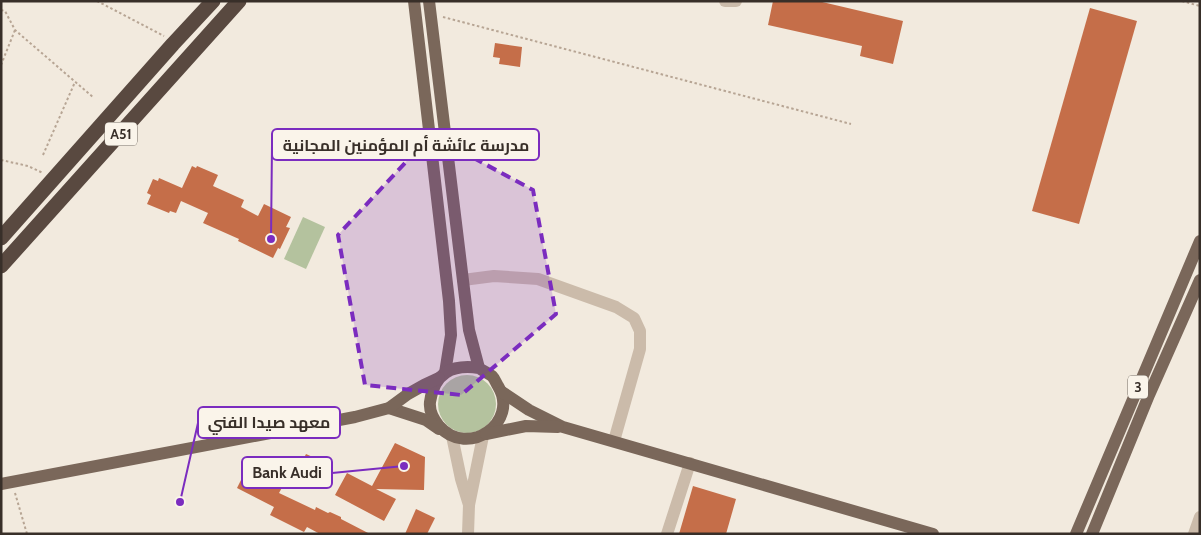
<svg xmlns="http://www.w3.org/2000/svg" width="1201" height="535" font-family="Cabin,Cairo,sans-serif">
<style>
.green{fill:#b4c29e}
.building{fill:#c56e49}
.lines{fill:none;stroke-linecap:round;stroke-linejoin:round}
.path{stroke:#b7a594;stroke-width:2;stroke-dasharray:2.5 2.5;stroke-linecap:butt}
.minor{stroke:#cbbbaa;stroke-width:12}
.major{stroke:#7a675a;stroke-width:12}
.highway{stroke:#594940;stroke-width:15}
.marked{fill:#7b2cbf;fill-opacity:0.2;stroke:#7b2cbf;stroke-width:4;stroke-dasharray:10 6;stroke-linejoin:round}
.labels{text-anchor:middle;stroke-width:4.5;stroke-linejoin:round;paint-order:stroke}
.shield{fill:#faf4ea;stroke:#726a63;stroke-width:1}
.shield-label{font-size:14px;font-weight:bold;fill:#382f29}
.leader{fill:none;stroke:#7b2cbf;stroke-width:2}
.callout-dot{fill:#7b2cbf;stroke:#faf4ea;stroke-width:2}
.callout{fill:#faf4ea;stroke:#7b2cbf;stroke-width:2}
.callout-label{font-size:16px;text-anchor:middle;font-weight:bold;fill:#382f29}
</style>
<rect width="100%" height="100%" fill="#f2eade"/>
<g class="green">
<polygon points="303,217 325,227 306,269 284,259"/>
<circle cx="467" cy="404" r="29"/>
</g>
<g class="building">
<polygon points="773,1 818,1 903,21 893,64 860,56 862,46 768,25"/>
<polygon points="1090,8 1137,21 1079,224 1032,211"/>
<polygon points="495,43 522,47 520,67 499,64 500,58 493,57"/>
<polygon points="192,166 196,168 197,166 218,175 213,186 244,200 241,207 258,216 264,204 291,217 286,227 290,228 280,249 278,248 273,258 238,241 239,239 203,223 208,213 181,201 176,213 170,211 169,213 147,204 151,195 147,193 153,179 158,181 159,178 182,188"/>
<polygon points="395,443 425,457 424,490 376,489 396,499 384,521 335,495 347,473 372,486"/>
<polygon points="306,454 326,463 325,466 329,468 319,488 289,473 296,459 302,462"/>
<polygon points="246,470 259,476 260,473 284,484 279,493 315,510 316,507 328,513 330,512 341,517 341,519 370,534 320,534 307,527 304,532 270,515 274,507 237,488"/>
<polygon points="693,486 736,499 726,534 679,534"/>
<polygon points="416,509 435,518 427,534 405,534"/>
</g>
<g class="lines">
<g class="path">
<polyline points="97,1 164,36"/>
<polyline points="1182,1 1200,6"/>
<polyline points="1,10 5,11 15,30 94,98"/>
<polyline points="443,17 851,124"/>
<polyline points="1,65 15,30"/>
<polyline points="43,155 75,82"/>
<polyline points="1,160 28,166 43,173"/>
<polyline points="15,493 27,534"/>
</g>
<g class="minor">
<polyline points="725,1 736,1"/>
<polyline points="463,280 494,276 538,279 616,307 634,318 640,331 640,349 614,441"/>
<polyline points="452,436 461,479 469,505"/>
<polyline points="468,534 469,505 483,436"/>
<polyline points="667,534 690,463"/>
<polyline points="1194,534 1200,517"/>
</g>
<g class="major">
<polyline points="414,1 449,301 451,335 445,373"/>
<path d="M429,1L469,330L479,368C483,371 488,373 492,376C495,379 496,383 498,386C520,422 468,459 439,426C434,420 429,411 430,402C434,373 452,364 479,368"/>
<polyline points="502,392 529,410 563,427 933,534"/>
<polyline points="389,408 426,420 439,429"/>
<polyline points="486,434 526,426 558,427"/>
<polyline points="1,484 355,417 389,408 408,394 424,385 439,378"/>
<polyline points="1076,534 1200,241"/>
<polyline points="1092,534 1149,395 1200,280"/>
</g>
<g class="highway">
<polyline points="1,238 173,44 213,1"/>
<polyline points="1,266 239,1"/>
</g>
</g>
<path class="marked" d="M431,135L533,190L556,314L461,395L365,385L338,235Z"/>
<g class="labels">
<g class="shield">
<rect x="105" y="122.5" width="32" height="23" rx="4"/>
<rect x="1128" y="375.5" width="20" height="23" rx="4"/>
</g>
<g class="shield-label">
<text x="121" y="139">A51</text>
<text x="1138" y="392">3</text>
</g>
</g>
<path class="leader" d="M271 239L272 145M180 502L198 423M404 466L332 473"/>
<g class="callout-dot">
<circle cx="271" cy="239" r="5"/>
<circle cx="180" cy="502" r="5"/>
<circle cx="404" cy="466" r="5"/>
</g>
<g class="callout">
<rect x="272" y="129" width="267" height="31" rx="5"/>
<rect x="198" y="407" width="142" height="31" rx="5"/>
<rect x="242" y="457" width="90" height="31" rx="5"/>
</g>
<g class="callout-label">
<text x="406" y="151">مدرسة عائشة أم المؤمنين المجانية</text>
<text x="269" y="428">معهد صيدا الفني</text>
<text x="287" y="478">Bank Audi</text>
</g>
<rect width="1201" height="535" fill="none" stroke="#382f29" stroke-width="5"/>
</svg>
